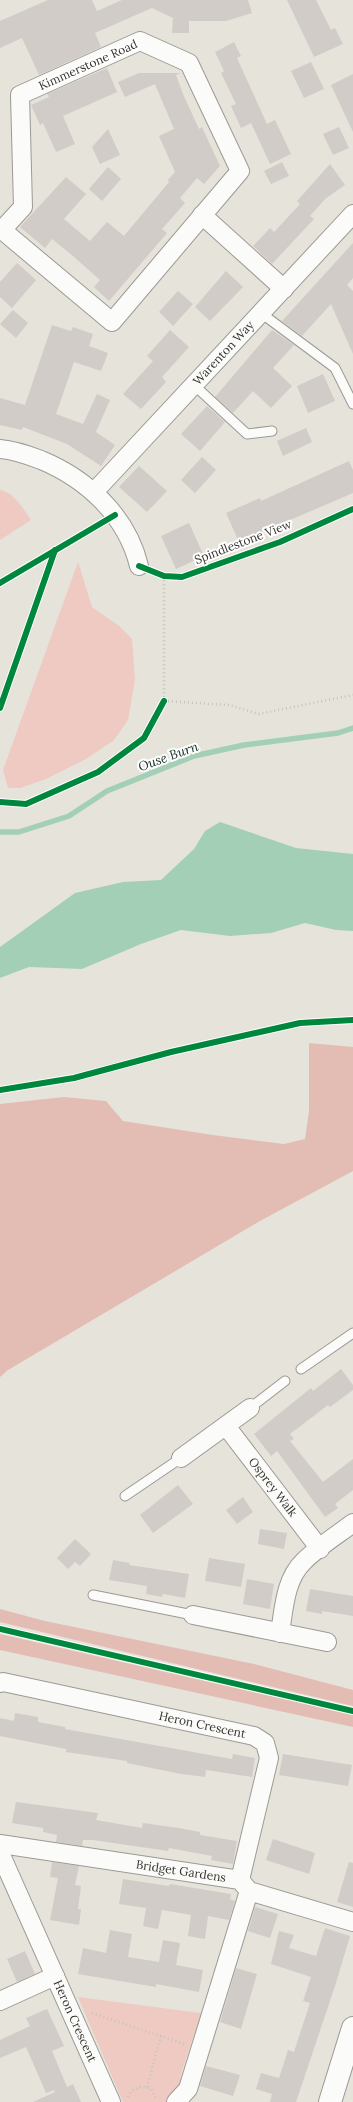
<svg xmlns="http://www.w3.org/2000/svg" width="353" height="2102" font-family="Lora,serif">
<style>
.green{fill:#eecac2}
.forest{fill:#e3bdb4}
.water{fill:#a3cfb7}
.lines{fill:none;stroke-linecap:round;stroke-linejoin:round}
.stream{stroke:#a3cfb7;stroke-width:5.5}
.building{fill:#d1ccc7}
.service-casing{stroke:#9c9a94;stroke-width:11}
.minor-casing{stroke:#9c9a94;stroke-width:20}
.tertiary-casing{stroke:#9c9a94;stroke-width:24}
.path{stroke:#c5c4bf;stroke-width:2.5;stroke-dasharray:1 3;stroke-linecap:butt}
.service{stroke:#fbfbfa;stroke-width:9}
.minor{stroke:#fbfbfa;stroke-width:18}
.tertiary{stroke:#fbfbfa;stroke-width:22}
.cycleway-casing{stroke:#fff;stroke-width:8}
.cycleway{stroke:#00873e;stroke-width:6}
.labels{text-anchor:middle;stroke-width:4;stroke-linejoin:round;paint-order:stroke}
.street-label{font-size:12px;fill:#35342e;stroke:#fff}
.water-label{font-size:13px;font-style:italic;fill:#133124;stroke:#fff}
</style>
<rect width="100%" height="100%" fill="#e6e3db"/>
<g class="green">
<path d="M0,490C14,492 24,510 31,520L0,540Z"/>
<polygon points="78,562 92,607 119,626 132,639 135,680 128,720 114,740 86,759 46,779 20,788 8,788 3,770"/>
<polygon points="78,1997 208,2014 204,2028 194,2034 180,2077 186,2086 174,2102 123,2102"/>
</g>
<g class="forest">
<polygon points="309,1043 353,1047 353,1171 260,1221 8,1370 0,1377 0,1104 64,1097 106,1101 123,1121 213,1135 284,1144 305,1139 309,1111"/>
<polygon points="0,1609 45,1621 254,1664 353,1690 353,1706 0,1622"/>
<polygon points="0,1634 353,1715 353,1727 0,1650"/>
</g>
<polygon class="water" points="220,822 296,848 353,854 353,931 336,930 305,923 271,933 230,936 181,930 141,944 82,969 29,967 0,978 0,947 75,893 123,882 161,880 194,849 205,831"/>
<g class="lines">
<polyline class="stream" points="0,832 19,832 69,816 107,791 194,756 244,745 338,733 353,728"/>
</g>
<g class="building">
<polygon points="48,0 92,0 97,11 122,0 248,0 252,13 226,21 189,21 189,33 172,33 173,18 152,8 95,33 101,47 39,75 22,38 0,48 0,21"/>
<polygon points="287,0 316,0 331,30 335,28 343,44 314,57"/>
<polygon points="234,42 241,56 237,58 267,124 275,120 291,154 270,164 251,123 241,128 231,106 236,104 221,73 224,71 215,52"/>
<polygon points="311,62 324,89 304,98 291,71"/>
<polygon points="107,68 117,92 63,116 75,144 56,152 43,123 40,125 31,105 49,97 47,94"/>
<polygon points="139,73 181,73 176,75 183,94 199,129 202,127 220,166 204,184 197,178 180,198 185,203 162,229 167,233 109,301 94,287 100,280 73,256 52,239 45,248 20,227 66,177 86,194 64,219 90,241 107,222 124,236 169,182 168,180 175,172 159,136 174,129 155,84 125,97 118,82"/>
<polygon points="353,74 353,132 331,85"/>
<polygon points="339,127 349,148 333,155 323,134"/>
<polygon points="108,129 120,155 100,164 92,147"/>
<polygon points="282,162 289,176 271,184 264,171"/>
<polygon points="330,164 345,185 325,199 310,216 314,219 272,264 253,246 270,228 274,232 300,204 297,201"/>
<polygon points="108,167 121,179 102,201 89,189"/>
<polygon points="353,243 353,278 347,285 353,291 353,354 331,304 302,336 282,321"/>
<polygon points="17,263 36,280 12,308 0,297 0,282"/>
<polygon points="226,271 243,287 210,321 195,307"/>
<polygon points="178,291 193,304 173,326 159,312"/>
<polygon points="13,310 28,323 16,338 0,324"/>
<polygon points="52,325 71,331 73,327 93,334 89,346 108,353 101,371 74,362 56,414 83,424 97,394 110,400 96,432 115,445 101,466 67,444 23,427 22,430 0,425 0,398 25,405"/>
<polygon points="170,330 189,347 162,377 166,382 141,409 123,394 153,361 147,356"/>
<polygon points="272,330 294,345 273,368 292,386 271,408 253,391 233,413 215,397"/>
<polygon points="323,374 335,401 308,413 297,386"/>
<polygon points="207,406 225,422 200,451 181,434"/>
<polygon points="306,428 312,442 283,456 277,441"/>
<polygon points="202,457 216,470 195,493 181,480"/>
<polygon points="349,461 353,470 353,493 239,542 226,513 260,498 261,501"/>
<polygon points="139,466 167,491 147,512 119,487"/>
<polygon points="189,523 204,556 176,569 161,536"/>
<polygon points="341,1369 353,1385 353,1390 330,1407 328,1405 290,1434 294,1439 290,1441 323,1482 353,1459 353,1490 335,1504 338,1508 325,1517 277,1451 271,1456 254,1434 311,1388 313,1391"/>
<polygon points="178,1485 193,1504 153,1533 140,1515"/>
<polygon points="243,1497 253,1512 237,1524 226,1510"/>
<polygon points="260,1529 287,1533 284,1549 258,1544"/>
<polygon points="75,1539 91,1554 80,1566 75,1562 68,1569 57,1558"/>
<polygon points="209,1558 245,1564 241,1587 205,1581"/>
<polygon points="113,1560 130,1563 129,1565 189,1574 185,1598 163,1594 162,1597 146,1594 147,1586 109,1580"/>
<polygon points="247,1579 274,1584 270,1609 243,1604"/>
<polygon points="310,1589 353,1596 353,1616 322,1611 322,1614 306,1611"/>
<polygon points="15,1713 38,1717 38,1722 65,1727 65,1729 232,1759 233,1754 255,1758 252,1777 206,1770 205,1777 181,1774 127,1763 127,1761 66,1752 66,1749 0,1736 0,1718 14,1721"/>
<polygon points="283,1754 352,1765 348,1786 279,1775"/>
<polygon points="16,1802 98,1813 96,1820 142,1828 143,1823 179,1828 200,1832 200,1835 237,1841 233,1864 211,1860 212,1856 169,1848 168,1851 93,1840 83,1840 82,1846 56,1842 57,1835 43,1832 43,1828 12,1823"/>
<polygon points="273,1839 315,1853 309,1874 266,1860"/>
<polygon points="52,1862 79,1866 75,1885 81,1886 78,1909 81,1909 79,1925 50,1920 58,1878 50,1877"/>
<polygon points="349,1862 353,1863 353,1907 337,1902"/>
<polygon points="123,1879 169,1886 170,1884 231,1894 230,1899 235,1901 229,1920 208,1916 205,1939 188,1936 191,1915 162,1910 158,1929 143,1926 146,1908 119,1904"/>
<polygon points="255,1907 278,1914 270,1938 248,1931"/>
<polygon points="325,1928 350,1936 336,1983 296,2102 270,2102 272,2094 256,2089 261,2073 279,2078 288,2050 294,2052 310,2003 303,2001 311,1977 271,1964 279,1931 294,1935 289,1948 316,1956"/>
<polygon points="110,1930 132,1934 128,1957 159,1962 163,1940 180,1943 176,1965 203,1970 199,1992 156,1984 156,1987 78,1974 83,1948 106,1953"/>
<polygon points="25,1951 35,1974 17,1982 7,1959"/>
<polygon points="236,1968 257,1974 241,2029 220,2022"/>
<polygon points="47,2009 64,2046 52,2051 67,2087 73,2084 81,2102 33,2102 55,2092 54,2090 46,2093 26,2047 0,2058 0,2040 30,2026 26,2018"/>
<polygon points="206,2066 240,2075 233,2096 200,2086"/>
</g>
<g class="lines">
<g class="service-casing">
<g id="service">
<polyline points="261,313 335,368 353,404"/>
<polyline points="194,385 247,434 272,431"/>
<polyline points="301,1369 353,1333"/>
<polyline points="250,1408 285,1381"/>
<polyline points="125,1496 181,1458"/>
<polyline points="93,1595 193,1615"/>
</g>
</g>
<g class="minor-casing">
<g id="minor">
<polygon points="140,41 189,63 240,171 112,322 2,230 23,207 20,95"/>
<polyline points="202,215 284,289"/>
<path d="M0,449C14,450 28,455 41,460C87,479 127,516 139,566"/>
<path id="s1" d="M94,492L353,214"/>
<path id="s2" d="M226,1426L320,1549"/>
<polyline points="181,1458 250,1408"/>
<polyline points="193,1615 327,1642"/>
<path d="M280,1633C284,1608 285,1579 304,1561C318,1547 337,1535 353,1523"/>
<path id="s3" d="M0,1683L3,1682L254,1736L265,1743L269,1758L240,1880"/>
<path id="s4" d="M0,1844L240,1880L249,1891L353,1922"/>
<path id="s5" d="M0,1853L111,2102"/>
<polyline points="0,2001 55,1976"/>
<polyline points="176,2102 188,2089 249,1891"/>
</g>
</g>
<g class="tertiary-casing">
<polyline id="tertiary" points="330,2102 353,2028"/>
</g>
<g class="path">
<polyline points="164,701 230,705 258,714 353,695"/>
<polyline points="0,708 55,550"/>
<polyline points="0,802 26,804 98,772 144,738 164,701 164,576"/>
<polyline points="92,2013 184,2044"/>
<polyline points="147,2087 161,2036"/>
<path d="M128,2097C132,2087 141,2085 151,2089L157,2100"/>
</g>
<use href="#service" class="service"/>
<use href="#minor" class="minor"/>
<use href="#tertiary" class="tertiary"/>
<g class="cycleway-casing">
<g id="cycleway">
<polyline points="139,566 164,576 182,577 280,542 353,509"/>
<polyline points="0,583 115,515"/>
<polyline points="0,708 55,550"/>
<polyline points="0,802 26,804 98,772 144,738 164,701"/>
<polyline points="0,1090 74,1078 171,1052 300,1023 353,1020"/>
<polyline points="0,1629 353,1711"/>
</g>
</g>
<use href="#cycleway" class="cycleway"/>
</g>
<g class="labels">
<g class="street-label">
<text transform="translate(88 65) rotate(-24)" y="4">Kimmerstone Road</text>
<text dy="4" stroke="none"><textPath href="#s1" startOffset="190">Warenton Way</textPath></text>
<text transform="translate(243 542) rotate(-21)" y="4">Spindlestone View</text>
<text dy="4" stroke="none"><textPath href="#s2" startOffset="77">Osprey Walk</textPath></text>
<text dy="4" stroke="none"><textPath href="#s3" startOffset="207">Heron Crescent</textPath></text>
<text dy="4" stroke="none"><textPath href="#s4" startOffset="183">Bridget Gardens</textPath></text>
<text dy="4" stroke="none"><textPath href="#s5" startOffset="184">Heron Crescent</textPath></text>
</g>
<g class="water-label">
<text transform="translate(168 756) rotate(-20)" y="5">Ouse Burn</text>
</g>
</g>
</svg>
